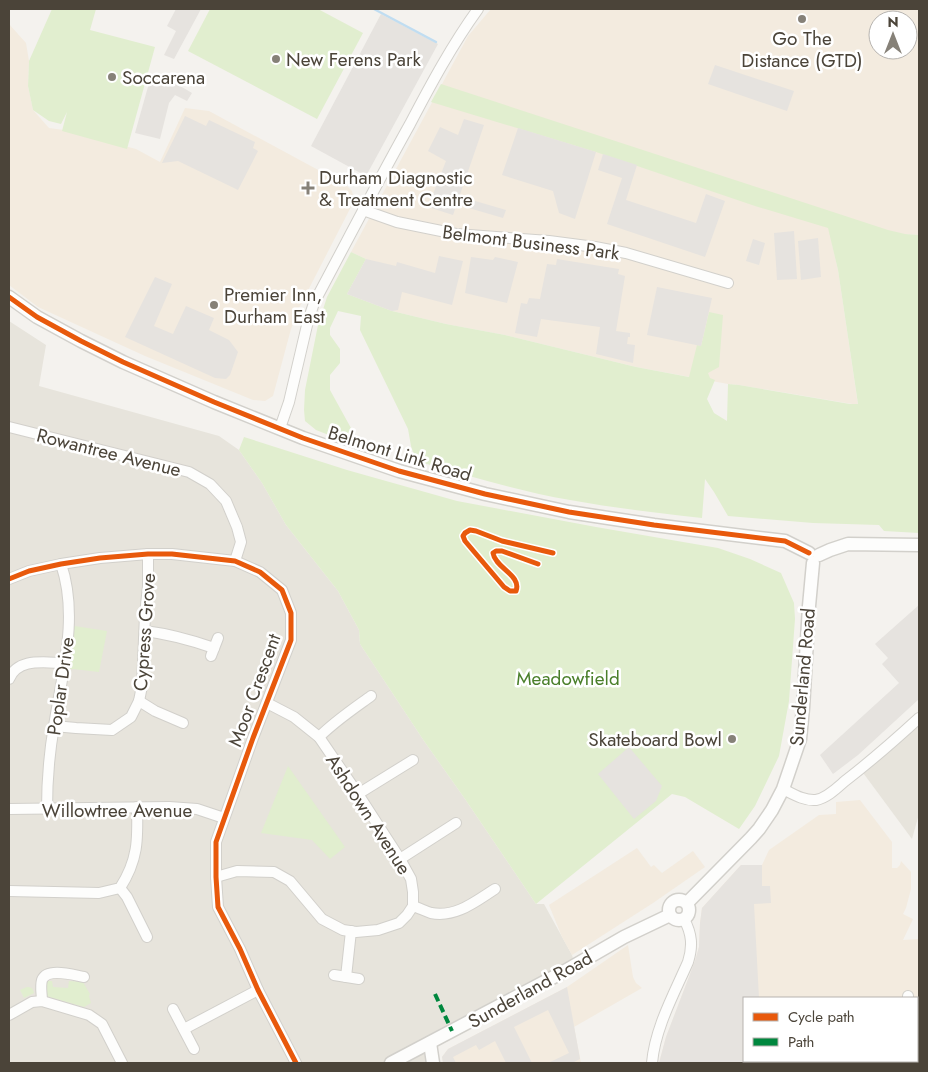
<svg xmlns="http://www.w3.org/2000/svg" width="928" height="1072" font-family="Jost,sans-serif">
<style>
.residential{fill:#e7e4dc}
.commercial{fill:#f3ebdf;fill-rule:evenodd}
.green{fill:#e1eecf}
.parking{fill:#e6e3df}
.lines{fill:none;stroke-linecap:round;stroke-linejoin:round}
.stream{stroke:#c0ddf1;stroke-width:2.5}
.minor-casing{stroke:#d2d0cb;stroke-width:12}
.tertiary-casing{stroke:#d2d0cb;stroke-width:15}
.minor{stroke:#fdfdfc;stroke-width:10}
.tertiary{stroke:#fdfdfc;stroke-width:12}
.quiet{stroke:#00873e;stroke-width:4;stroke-dasharray:8 4;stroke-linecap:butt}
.cycleway-casing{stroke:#fff;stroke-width:8}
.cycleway{stroke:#e8590c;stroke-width:5}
.poi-dot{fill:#868178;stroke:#fff;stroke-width:2}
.labels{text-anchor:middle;stroke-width:5;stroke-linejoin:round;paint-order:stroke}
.poi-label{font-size:19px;fill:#4b4439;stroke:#fff;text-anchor:start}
.street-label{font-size:19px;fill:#4b4439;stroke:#fff}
.park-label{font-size:19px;fill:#4a7f2a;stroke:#fff}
</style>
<rect width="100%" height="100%" fill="#f4f2ee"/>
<g class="residential">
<polygon points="9,321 46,345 39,386 219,436 239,450 262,483 286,525 338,591 359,630 360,644 424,741 465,799 536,904 544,904 572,955 575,965 430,1043 433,1063 9,1063"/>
<polygon points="919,718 919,814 912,839 861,770"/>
</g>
<g class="commercial">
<path d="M491,9H919V235L905,234L832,244L838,270L858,405L739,385L728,384L636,367L505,335L446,324L392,311L347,294L366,259L351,252L468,36ZM878,20H908V50H878Z"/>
<polygon points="9,24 26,43 29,61 28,86 33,110 49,128 64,130 136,149 160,162 185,108 209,111 346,185 352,191 354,201 299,308 291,329 273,396 265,401 253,400 145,356 38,307 9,285"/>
<path d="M860,800L892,842V868H897L900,865L901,861L911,872V889L906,908L903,914L913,919L903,940L919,939V1063H659L666,1037L695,961L699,947L700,923L702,908L741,865H762L769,850L819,815L836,814V802ZM744,998H917V1061H744Z"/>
<polygon points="637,848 651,867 654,865 662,873 693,851 705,867 653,903 572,955 562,937 549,905"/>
<polygon points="628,945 633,977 636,983 642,988 574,1027 581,1063 443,1063 442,1057 448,1049 567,987"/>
</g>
<g class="green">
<polygon points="52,9 96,9 90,30 155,47 127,149 62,131 67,112 61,124 49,121 33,110 28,86 29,61"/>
<polygon points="210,9 318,9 363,33 317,119 188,51"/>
<path d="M441,84L888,230L905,234L919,235V533L884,531L879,525L813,523L728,516L714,492L705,479L702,518C658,513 614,508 570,500C518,491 467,475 416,461L411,446L408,429L360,330L361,316L338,311L330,328V335L340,349V363L330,375V390L362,448L316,430L305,421L304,410L305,390L318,325L327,297L351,252L366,259L347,294L392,311L446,324L505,335L636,367L689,377L697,345L701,346L709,312L723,315L719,367L708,373L710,378L715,380L707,399L714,413L727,421L728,384L739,385L850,404H858L838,270L828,228L755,206L596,152L431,102Z"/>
<polygon points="244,437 347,470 457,501 596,527 718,548 750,559 781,573 794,603 795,619 789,701 779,756 755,806 739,829 685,797 672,794 536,904 465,799 424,741 360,644 359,630 338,591 286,525 262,483 239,450"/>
<polygon points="68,625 107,631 99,672 64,668"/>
<polygon points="288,766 345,847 330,859 312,840 261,833"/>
<polygon points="47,981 52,981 53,987 68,988 69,981 83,982 90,994 89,996 91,1003 84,1007 46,996 45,984"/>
<path d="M27,987C32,987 33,989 34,993L24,998L20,990Z"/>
</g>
<g class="parking">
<polygon points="176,9 201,9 174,59 164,55 176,31 167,26"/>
<polygon points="381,14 438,44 366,176 311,146"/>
<polygon points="715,65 794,91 787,111 708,84"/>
<polygon points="163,73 170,80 192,93 187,101 175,95 169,103 160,139 135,133 151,76"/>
<polygon points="185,116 206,126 209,120 255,142 253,148 258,151 238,190 178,161 162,163"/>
<polygon points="464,119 484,125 453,215 428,207 446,161 428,151 440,127 458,135"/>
<polygon points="518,128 596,152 575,219 559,213 553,191 502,175"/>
<polygon points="603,154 637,165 626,200 696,223 706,194 725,201 705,257 607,224 622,178 598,170"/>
<polygon points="465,198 506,210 503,218 462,206"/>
<polygon points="794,231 797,279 777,280 774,233"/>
<polygon points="818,238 821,277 801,280 798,241"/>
<polygon points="753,239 765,243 759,265 746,261"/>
<polygon points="439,256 463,261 452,305 402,292 398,310 392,311 347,294 366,259 396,266 397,262 435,273"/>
<polygon points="471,257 493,260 495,257 518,262 507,303 465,293"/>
<polygon points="557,259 619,269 618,274 625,276 616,331 630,333 630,337 628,337 627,344 635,345 633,363 596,354 600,327 541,319 537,337 515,333 521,303 527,304 529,298 540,299 547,264 556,265"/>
<polygon points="155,277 172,284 154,326 173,334 186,306 214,318 209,330 229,340 238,352 230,375 226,379 215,378 125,337"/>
<polygon points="657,287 712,298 701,346 647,335"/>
<polygon points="919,605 919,699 858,755 833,774 820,755 899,683 882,664 888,658 875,644"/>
<polygon points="629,747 662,786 656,801 634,819 598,774"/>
<polygon points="741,865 762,865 762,886 770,886 771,903 754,904 759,998 744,998 744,1061 783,1061 783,1063 659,1063 666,1037 695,961 699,947 700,923 702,908"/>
<polygon points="567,987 580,1059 572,1063 548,1063 569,1053 548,1010 514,1027 532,1063 506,1063 495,1041 479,1050 476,1045 453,1057 456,1063 443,1063 442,1057 448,1049"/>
</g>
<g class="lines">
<polyline class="stream" points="374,9 436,42"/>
<g class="minor-casing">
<g id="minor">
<polyline points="363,210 397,222 456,234 549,241 595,247 626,253 728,283"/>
<polyline points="9,427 189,472 210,484 226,501 237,527 241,542 235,561"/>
<path d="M280,428L289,402L308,321L314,303C346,243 377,183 410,124C431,84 452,45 478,9"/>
<polyline points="9,579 29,571 61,564 100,558 148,554 172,554 235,561 260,572 282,590 291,613 291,640 253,738 216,842 216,877 218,907 240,949 258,990 296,1063"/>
<path d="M145,631C169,634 191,640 214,648"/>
<polyline points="211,656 218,638"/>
<path d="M9,679C18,657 45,663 65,663"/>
<polyline points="139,701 155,711 183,723"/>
<polyline points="54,726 76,728 112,730 131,717 139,701 142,686 145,615 148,586 148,554"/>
<path d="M319,737C335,721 353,709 371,696"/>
<path d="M783,789C793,794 804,801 816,800C827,798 837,788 845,781C871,761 895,740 919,718"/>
<polyline points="358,794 413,760"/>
<polyline points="9,809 169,807 197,809 224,818"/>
<path d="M47,810C47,781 49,754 54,726C62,673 79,617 61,564"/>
<polyline points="400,859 456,823"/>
<polyline points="216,877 237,871 274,872 290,881 322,919 343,930 356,932 378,930 399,923 407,915 413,906 413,892 411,879 400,859 358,794 319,737 294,717 267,703"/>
<polyline points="120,888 127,897 147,937"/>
<path d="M9,891L99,893L120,888C138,860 138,840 137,807"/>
<path d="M413,906C419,908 425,911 431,913C456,918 476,901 495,889"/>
<polyline points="334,975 359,979"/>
<polyline points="346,977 351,931"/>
<polyline points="908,996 908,998"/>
<path d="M42,1001C42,994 40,987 42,980C47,967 73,975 84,977"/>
<polyline points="173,1009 194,1049"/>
<polyline points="9,1015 32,1002 42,1001 89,1015 102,1024 122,1063"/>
<polyline points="184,1029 258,990"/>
<polyline points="912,1061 912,1063"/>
<path d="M652,1063C655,1028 674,994 688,962C693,946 692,934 684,919"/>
</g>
</g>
<g class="tertiary-casing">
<g id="tertiary">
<polyline points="9,297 37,317 81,341 123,362 214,402 303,438 399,471 485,494 569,512 654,525 785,541 809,553"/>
<polyline points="819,555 830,550 848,544 919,545"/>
<circle cx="679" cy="910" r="10"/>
<polyline points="687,903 751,838 759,829 772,810 783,789 800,739 803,708 809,606 813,563"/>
<polyline points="430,1043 433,1063"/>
<polyline points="391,1063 565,971 624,937 670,915"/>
</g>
</g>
<use href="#minor" class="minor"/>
<use href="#tertiary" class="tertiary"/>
<polyline class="quiet" points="435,994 452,1031"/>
<g class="cycleway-casing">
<g id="cycleway">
<polyline points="9,297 37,317 81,341 123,362 214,402 303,438 399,471 485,494 569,512 654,525 785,541 809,553"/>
<path d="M538,564L502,551H496L493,553C495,568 522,575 516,591H510L504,587L465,541L463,536L465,533L470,530L476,531L502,541L553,553"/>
<polyline points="9,579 29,571 61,564 100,558 148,554 172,554 235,561 260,572 282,590 291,613 291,640 253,738 216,842 216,877 218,907 240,949 258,990 296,1063"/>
</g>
</g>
<use href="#cycleway" class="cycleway"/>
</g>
<g class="poi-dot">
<circle cx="802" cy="19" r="5"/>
<circle cx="276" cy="59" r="5"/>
<circle cx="112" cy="77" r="5"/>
<path d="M305.5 180.5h5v5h5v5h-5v5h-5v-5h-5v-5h5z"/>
<circle cx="214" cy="305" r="5"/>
<circle cx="732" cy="739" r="5"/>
</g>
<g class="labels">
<g class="poi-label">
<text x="802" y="45" text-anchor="middle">Go The<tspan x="802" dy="22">Distance (GTD)</tspan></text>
<text x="286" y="66">New Ferens Park</text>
<text x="122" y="84">Soccarena</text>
<text x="319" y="184">Durham Diagnostic<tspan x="319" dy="22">&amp; Treatment Centre</tspan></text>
<text x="224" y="301">Premier Inn,<tspan x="224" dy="22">Durham East</tspan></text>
<text x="722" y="746" text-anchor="end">Skateboard Bowl</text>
</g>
<g class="street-label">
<text transform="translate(531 242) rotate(7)" y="7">Belmont Business Park</text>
<text transform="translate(109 452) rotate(14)" y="7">Rowantree Avenue</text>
<text transform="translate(400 453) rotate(17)" y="7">Belmont Link Road</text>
<text transform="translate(144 632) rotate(-86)" y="7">Cypress Grove</text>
<text transform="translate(802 677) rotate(-85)" y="7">Sunderland Road</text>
<text transform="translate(60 686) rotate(-82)" y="7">Poplar Drive</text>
<text transform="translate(254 690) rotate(-70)" y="7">Moor Crescent</text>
<text x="117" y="817">Willowtree Avenue</text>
<text transform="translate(369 814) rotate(57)" y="7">Ashdown Avenue</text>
<text transform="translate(530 989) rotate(-29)" y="7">Sunderland Road</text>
</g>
<g class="park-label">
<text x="568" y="685">Meadowfield</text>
</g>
</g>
<rect width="928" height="1072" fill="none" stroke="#4b4439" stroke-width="20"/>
<rect x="743" y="997" width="175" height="65" fill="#ffffff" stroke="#b7b4b0"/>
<rect x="753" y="1013" width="25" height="8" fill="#e8590c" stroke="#b7b4b0"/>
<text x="788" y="1022" font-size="15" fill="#4b4439">Cycle path</text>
<rect x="753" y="1038" width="25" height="8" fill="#00873e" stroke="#b7b4b0"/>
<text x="788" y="1047" font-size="15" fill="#4b4439">Path</text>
<g transform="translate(893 35)"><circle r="24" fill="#ffffff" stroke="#b7b4b0"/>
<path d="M0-4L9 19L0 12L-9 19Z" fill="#868178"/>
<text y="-8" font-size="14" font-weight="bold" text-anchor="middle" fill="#4b4439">N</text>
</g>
</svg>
